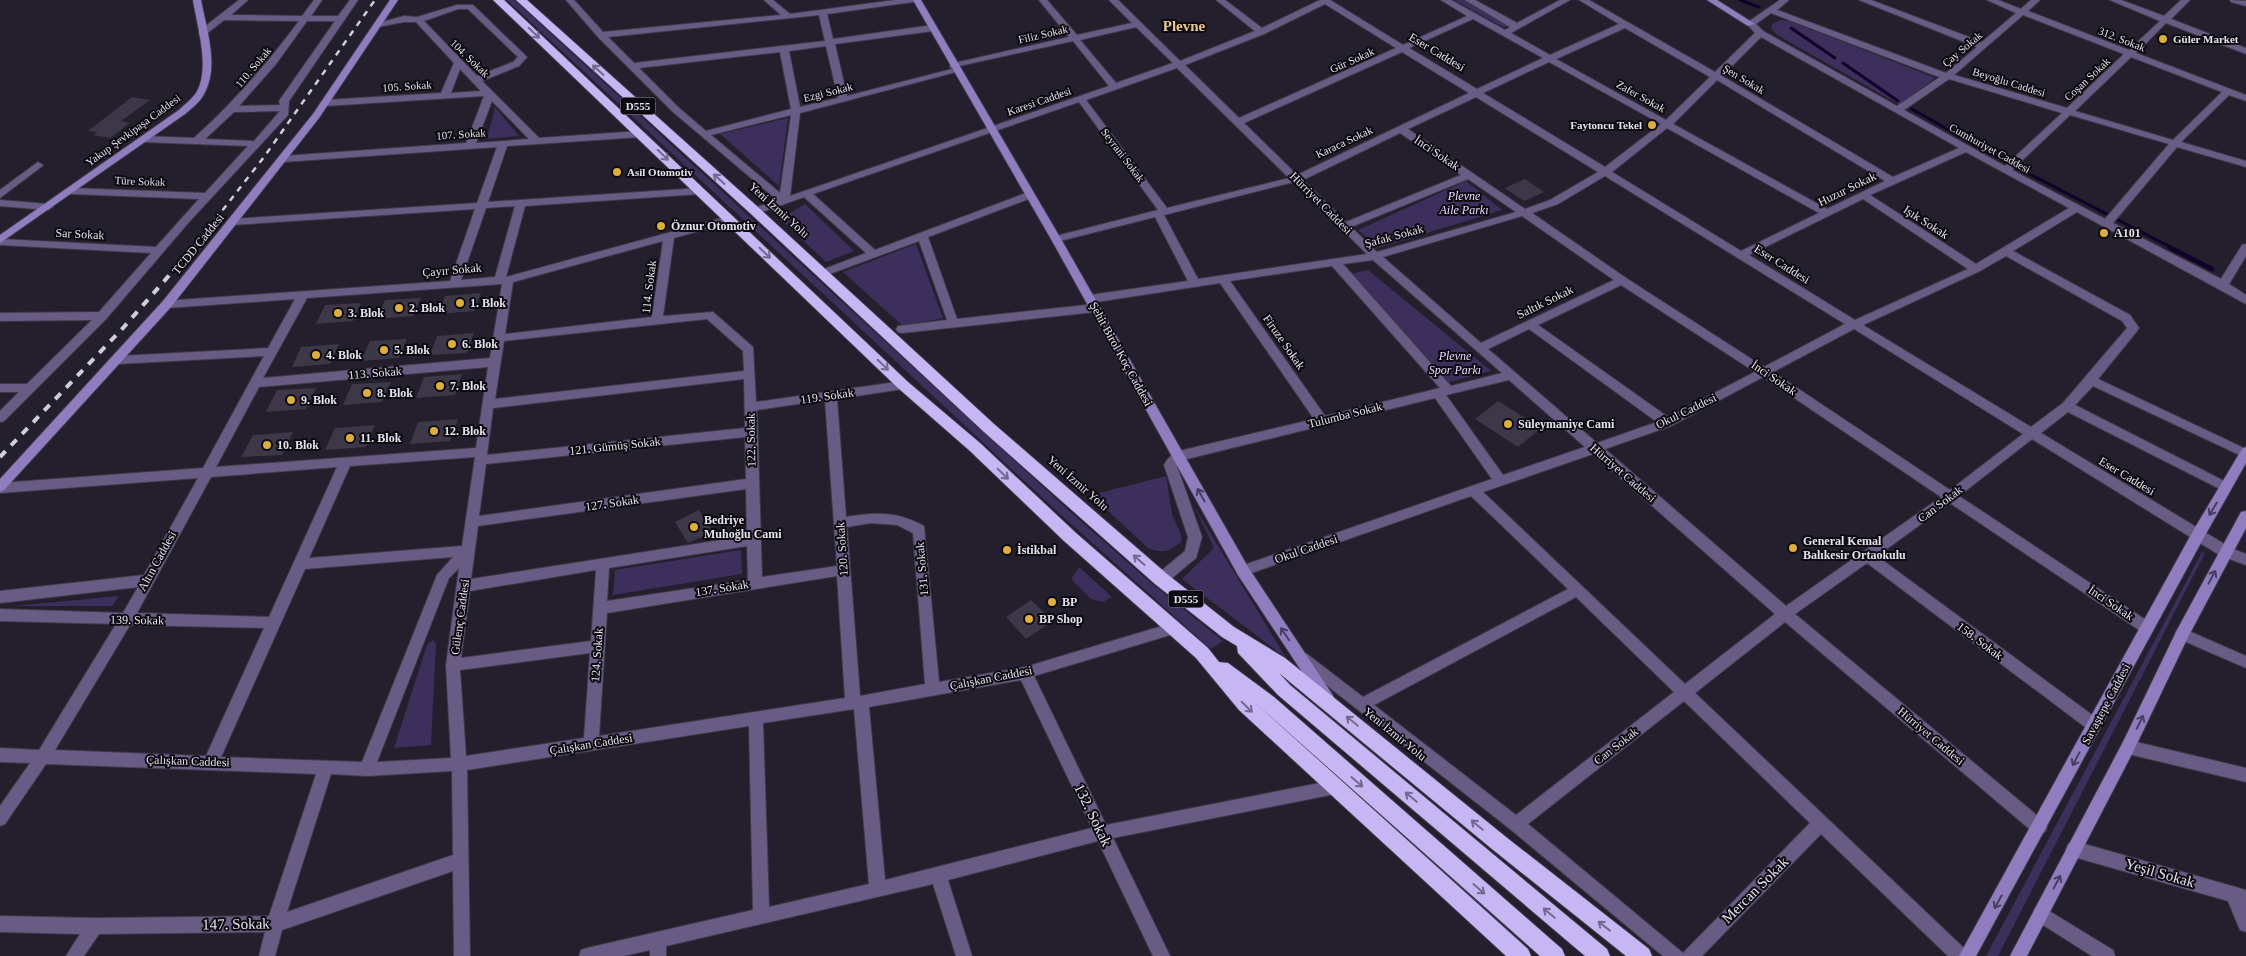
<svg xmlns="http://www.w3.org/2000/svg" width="2246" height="956" font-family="'Times New Roman',serif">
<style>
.green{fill:#3d2f5c}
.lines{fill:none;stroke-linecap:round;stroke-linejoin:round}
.stream-far1{stroke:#110029;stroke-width:3}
.stream{stroke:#110029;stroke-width:4.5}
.building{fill:#3c3847}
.street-casing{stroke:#3e3a48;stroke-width:2}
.secondary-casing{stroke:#3e3a48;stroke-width:2}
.highway-casing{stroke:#3e3a48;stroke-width:2}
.street{fill:#685c85;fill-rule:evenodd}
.secondary{fill:#907dbf;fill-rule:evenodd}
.highway{fill:#c7b6f4;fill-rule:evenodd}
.rail-far1{stroke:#d0ced8;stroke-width:2.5;stroke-dasharray:6 6;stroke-linecap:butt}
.rail{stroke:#d0ced8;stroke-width:4;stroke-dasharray:8 8;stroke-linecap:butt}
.oneway{stroke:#73698d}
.oneway2{stroke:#473e5f}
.poi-dot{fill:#dfb034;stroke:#0c0a10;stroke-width:2}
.labels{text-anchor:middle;stroke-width:4;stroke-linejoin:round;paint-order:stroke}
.far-street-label{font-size:11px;fill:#e4e2ec;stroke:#0c0a10}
.far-poi-label{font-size:11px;font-weight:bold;fill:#e4e2ec;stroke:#0c0a10;text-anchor:start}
.shield{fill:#0c0a10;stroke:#a3a1aa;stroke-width:1}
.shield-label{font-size:11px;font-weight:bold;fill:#e4e2ec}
.street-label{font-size:12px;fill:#e4e2ec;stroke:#0c0a10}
.park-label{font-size:12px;font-style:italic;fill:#e5ddfe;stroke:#0c0a10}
.poi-label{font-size:12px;font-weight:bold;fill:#e4e2ec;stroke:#0c0a10;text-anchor:start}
.far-district-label{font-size:15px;font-weight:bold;fill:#eccb81;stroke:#0c0a10}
.near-street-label{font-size:15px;fill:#e4e2ec;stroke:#0c0a10}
</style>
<rect width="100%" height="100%" fill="#231f2d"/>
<g class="green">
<polygon points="507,0 514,0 525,10 1067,509 1144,577 1223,641 1211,649 1060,514"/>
<polygon points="1454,0 1464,0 1510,26 1503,27"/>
<polygon points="1781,20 1790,21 1935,78 1900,105 1777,35 1771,28 1772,24"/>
<polygon points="495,107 519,136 487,139"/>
<polygon points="788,118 779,186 720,134"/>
<polygon points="1466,181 1502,210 1378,248 1358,230"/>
<polygon points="805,204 854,251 826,262 780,219"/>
<polygon points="916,244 943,318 903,326 843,272"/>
<polygon points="1368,270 1491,371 1449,382 1351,274"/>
<path d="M1166,476L1172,514L1181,535L1182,541C1169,552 1163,554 1148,548L1091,495Z"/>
<polygon points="1194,506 1286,658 1182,579 1214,548"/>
<polygon points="741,550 742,574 613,595 615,570"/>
<polygon points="2202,552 2205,553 1998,956 1986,956"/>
<polygon points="1079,567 1112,597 1103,602 1091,599 1071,579"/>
<polygon points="119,596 112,606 14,606 118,596"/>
<polygon points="433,640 436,643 431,745 394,748 427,645"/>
</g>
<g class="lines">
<g class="stream-far1">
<polyline points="1740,0 1759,7"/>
<polyline points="1791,28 1835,58"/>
<polyline points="1843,63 1898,101"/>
<polyline points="1912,109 1991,154 2172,248"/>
</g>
<polyline class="stream" points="2169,247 2212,269"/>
</g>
<g class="building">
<polygon points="132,97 150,100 121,121 130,123 110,138 93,135 98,132 88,131"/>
<polygon points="1525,179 1544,192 1524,201 1505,188"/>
<polygon points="481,293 474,311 438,314 445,296"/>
<polygon points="421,298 413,316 377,319 385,300"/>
<polygon points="361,303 353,321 316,324 325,305"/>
<polygon points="474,333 467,353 430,355 437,336"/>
<polygon points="407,339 399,358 361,361 370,341"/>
<polygon points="339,344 330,364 292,367 301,347"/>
<polygon points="462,374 455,395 416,398 424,377"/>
<polygon points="391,382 382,402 343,405 352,384"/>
<polygon points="316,388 306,409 266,412 277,390"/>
<polygon points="1498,401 1541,428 1518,447 1475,419"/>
<polygon points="458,419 450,441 410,444 418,422"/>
<polygon points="375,425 366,447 325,450 335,428"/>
<polygon points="293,432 282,455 241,457 253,435"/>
<polygon points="699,510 713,532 688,543 675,522"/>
<polygon points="1031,600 1053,621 1026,639 1006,617"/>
</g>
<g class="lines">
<g class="street-casing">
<g id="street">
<path d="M239,0H248L231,15L302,16L314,0H322L311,16H338L350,0H358L289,101L288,115L189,222L106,319L4,421L0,422V411L19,392H0V384H27L92,320L0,321V313L99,312L151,253L0,245V239L156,247L199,199L71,194L66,191L71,188L205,193L248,146L143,142L138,139L143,136L194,138C234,102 267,64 299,21L224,20L205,35H199V31ZM307,21H335L279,101L280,105L239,106L276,64ZM280,111L254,141L205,139L234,112Z"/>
<path d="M566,0H574L603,32L781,15L764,0H773L790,14L895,0H917L913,2L827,14L833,39L933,25L937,28L933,31L835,44L847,96L956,68L960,71L800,113L790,196L1109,86L1073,41L950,68V64L1069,37L1039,0H1047L1077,35L1132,23L1109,0H1118L1180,61L1255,31L1216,0H1225L1262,28L1320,0H1330L1403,45L1467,16L1441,0H1451L1505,30L1510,27L1465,0H1475L1517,23L1560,0H1570L1511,33L1550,55L1619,24L1579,0H1589L1715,72L1755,33L1747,24L1748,22L1780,0H1789L1777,10L1946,73L1977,47L1859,0H1871L1982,42L2016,13L1987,0H1998L2021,9L2031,0H2040L2028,11L2129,50L2160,21L2110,0H2121L2164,16L2181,0H2190L2171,19L2246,48V54L2166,23L2136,53L2246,95V101L2229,95L2181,142L2246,161V167L2177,147L2113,223L2221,279L2242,245L2246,244V256L2229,284L2246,295V304L2077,212L2013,251L2130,315L2139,328L2137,331L2098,379L2246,449V458L2093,386L2075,405L2230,484L2232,487L2230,490H2222L2068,412L2041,433L2231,548L2246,554V565L2221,556L2032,439L1959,496L2152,624L2154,628L2152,632L2147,634L2142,632L1950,503L1877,556L2099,720L2101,725L2099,730L2094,732L2089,730L1867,563L1795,614L2045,822L2047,827L2045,832L2039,834L2033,832L1785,622L1695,693L1966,950L1968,956H1948L1821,834L1702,956H1663L1510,829L1297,662L1295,658L1297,654L1302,652L1307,654L1363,697L1568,589L1471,496L1243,576L1238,575L1236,571L1238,567L1492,479L1435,398L1183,460L1177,466L1202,537L1196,558L1166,583L1161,584L1156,583L1154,579L1156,575L1185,551L1188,537L1164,465C1167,459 1173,453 1179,451L1314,419L1220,283L1090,303L1086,302L1085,299L1090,295L1188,281L1155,217L1056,242L1051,239L1052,237L1158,210L1079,102L813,194L875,250L1026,193H1034V197L928,237L957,319L1095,304L1100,308L1095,312L902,333L898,332L896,329L898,326L947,320L919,241L827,275H819L818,273L819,271L866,253L804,197L759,213H751V209L777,200L673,112L598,37ZM1325,4L1396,48L1239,118L1185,65L1264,34ZM1771,13L1931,74L1940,77L1897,106L1763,31L1756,24ZM819,15L825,41L634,63L608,37ZM2023,15L2124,54L2067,108L1954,75ZM1473,19L1543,58L1477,89L1409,48ZM1136,27L1173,63L1116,83L1080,40ZM1625,28L1710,77L1666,120L1556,59ZM1761,37L1959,148L1893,177L1722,76ZM826,46L838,98L800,107L789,51ZM780,52L791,109L706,131L679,108L639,68ZM1402,52L1469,93L1297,175L1244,123ZM2131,57L2222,92L2173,140L2075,111ZM1549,62L1661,124L1605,167L1483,93ZM1177,68L1289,178L1167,208L1086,100ZM1949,79L2062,113L2005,166L1904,110ZM1717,80L1885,181L1827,209L1673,124ZM1476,97L1598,172L1550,200L1525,209L1408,129ZM791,115L780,193L711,135ZM2070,115L2169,144L2105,219L2012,170ZM1667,128L1819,213L1741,251L1612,172ZM1400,133L1461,175L1346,222L1303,180ZM1966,152L2069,208L1976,264L1870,195ZM1605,176L1845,324L1764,367L1626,278L1532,213L1558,204ZM1468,179L1516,212L1377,252L1351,227ZM1294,182L1367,254L1198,279L1164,215ZM1863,199L1968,269L1855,320L1749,255ZM1522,216L1614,280L1481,343L1383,257ZM2006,256L2122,321L2127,328L2063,403L2031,427L1863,325L1980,271ZM1373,260L1502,373L1451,386L1343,264ZM1332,266L1440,388L1325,416L1230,281ZM1621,285L1755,372L1668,417L1538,325ZM1529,329L1657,422L1597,443L1488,349ZM1854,329L2023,434L1950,490L1773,372ZM1763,377L1941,497L1786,606L1605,449L1671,426ZM1509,380L1585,447L1503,475L1446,395ZM1593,454L1775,614L1685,684L1483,492ZM1576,597L1674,692L1516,815L1374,705ZM1684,701L1810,823L1683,953L1528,824Z"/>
<polygon points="2230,0 2246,1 2246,6 2231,2"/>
<path d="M457,5H473L527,57L519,66L482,81L539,138L641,131L646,134L641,137L507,146L488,202L700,188L705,191L700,194L525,206L506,277L726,217H734V221L674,238L663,316L713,312L753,347L756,402L903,381L907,382L909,385L907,388L903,389L837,399L846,517C875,512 897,511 924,526L939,682L1025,667L1172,623L1177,625L1179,629L1177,633L1034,676L1106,825L1335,780L1340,782L1343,787L1340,792L1335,794L1113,838L1170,956H1153L1098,841L948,880L972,956H956L933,884L666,946V956H650V950L624,956H579L581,950L587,948L753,910L749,726L467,770L470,956H454L453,871L282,930L275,956H259L265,932L99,934L84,956H66L80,934L0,932V916L95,918L269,916L316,774L46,764L5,824L0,826V806L30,763L0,762V748L39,750L116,624L0,621V609L123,613L138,587L0,603V591L144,575L198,478L0,493V483L203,468L264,356L118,364L112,360L118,356L268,348L295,299L167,308L162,304L163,301L450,281L475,209L232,225L227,222L232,219L477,203L497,147L283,162L278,159L283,156L466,143L484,96L325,106L320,103L325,100L441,93L454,63L416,22H404L378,27L374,24L404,16L417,17ZM458,9H468L518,57L513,62L477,76L424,21ZM460,69L481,91L451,93ZM492,101L529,139L476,143ZM515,206L495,277L461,280L486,208ZM663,241L652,317L505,334L513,282ZM502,284L490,358L263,378L307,298ZM707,319L743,351L744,371L495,399L504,341ZM488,367L476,448L216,467L259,387ZM744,379L745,428L487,455L493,408ZM825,400L837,566L762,577L757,410ZM745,437L746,479L479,516L486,464ZM475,457L462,546L309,558L350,466ZM337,467L269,617L137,613L211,477ZM746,489L747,536L471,579L478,526ZM871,523L897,525L913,533L925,684L860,696L847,527ZM747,546L748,580L607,601L609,568ZM453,557L437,575L362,762L221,757L305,569ZM459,568L446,665L451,758L377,762L449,578ZM596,570L591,641L461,658L470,591ZM837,576L845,698L599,736L607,613ZM130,625L264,628L206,756L55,750ZM590,653L584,738L466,756L460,670ZM1021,680L1092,828L885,880L869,707ZM854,709L869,884L769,907L763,723ZM452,771L453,855L287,912L331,774L367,776Z"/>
<polygon points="38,162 43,165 41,167 0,198 0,190"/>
<polygon points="0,200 48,204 53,207 48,210 0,206"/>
<polygon points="2182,628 2246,656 2246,668 2177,638 2175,634 2177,630"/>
<polygon points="2128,740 2246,768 2246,782 2128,754 2123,752 2121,747 2123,742"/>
<polygon points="2074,841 2246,890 2246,932 2240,930 2228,901 2074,857 2068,854 2066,849 2068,844"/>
<polygon points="2041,906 2113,950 2115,956 2092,956 2035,920 2033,914 2035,908"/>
</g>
</g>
<g class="secondary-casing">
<g id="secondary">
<path d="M193,0H201C206,28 220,67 204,94C200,102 192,108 185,114L0,243V235L179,110C184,105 191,100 196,93C211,70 197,26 193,0Z"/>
<polygon points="390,0 398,0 319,118 171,307 4,490 0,492 0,479 163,301 313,114"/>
<polygon points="913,0 921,0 1061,239 1248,567 1332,694 1334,698 1332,702 1327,704 1322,702 1238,575 1051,239"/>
<polygon points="1707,0 1717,0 1755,24 1748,26"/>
<polygon points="2246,447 2246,463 2203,539 1976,956 1959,956 2193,531 2242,449"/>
<polygon points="2246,511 2246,528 2188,637 2133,752 2027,956 2010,956 2123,742 2177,630 2241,512"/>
</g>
</g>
<g class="highway-casing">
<g id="highway">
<polygon points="493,0 504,0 908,382 980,443 1076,533 1208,648 1219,662 1228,663 1274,697 1562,949 1565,956 1540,956 1251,699 1528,949 1531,956 1506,956 1239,710 1196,658 1064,541 970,451 898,388"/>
<polygon points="516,0 527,0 759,208 994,424 1167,574 1234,627 1285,658 1506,837 1649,949 1652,956 1626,956 1492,849 1279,673 1290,685 1607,949 1610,956 1585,956 1278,695 1238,653 1237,646 1222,637 1155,584 984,432 751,214"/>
</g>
</g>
<use href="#street" class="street"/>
<use href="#secondary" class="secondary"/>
<use href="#highway" class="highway"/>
<polyline class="rail-far1" points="193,248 264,157 375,0"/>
<polyline class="rail" points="0,457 123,328 194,247"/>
</g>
<defs><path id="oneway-shaft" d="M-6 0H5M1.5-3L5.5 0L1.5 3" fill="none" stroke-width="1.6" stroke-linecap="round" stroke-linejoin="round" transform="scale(1.25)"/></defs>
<g class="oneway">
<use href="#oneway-shaft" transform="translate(534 33) rotate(44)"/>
<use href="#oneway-shaft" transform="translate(598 70) rotate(-138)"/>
<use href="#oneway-shaft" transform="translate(663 155) rotate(44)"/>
<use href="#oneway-shaft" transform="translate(719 179) rotate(-138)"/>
<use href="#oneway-shaft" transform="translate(765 253) rotate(44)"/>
<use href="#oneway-shaft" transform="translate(883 365) rotate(44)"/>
<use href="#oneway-shaft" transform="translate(1003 474) rotate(44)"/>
<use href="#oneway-shaft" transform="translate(1139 560) rotate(-139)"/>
<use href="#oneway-shaft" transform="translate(1247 707) rotate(45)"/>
<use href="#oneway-shaft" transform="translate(1352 721) rotate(-141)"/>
<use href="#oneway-shaft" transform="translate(1357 782) rotate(41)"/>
<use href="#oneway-shaft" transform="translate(1411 797) rotate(-140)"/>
<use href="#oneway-shaft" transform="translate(1477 825) rotate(-140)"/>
<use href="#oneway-shaft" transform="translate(1479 889) rotate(41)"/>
<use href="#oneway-shaft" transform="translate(1549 913) rotate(-140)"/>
<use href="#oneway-shaft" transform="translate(1604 926) rotate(-142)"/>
</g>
<g class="oneway2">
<use href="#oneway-shaft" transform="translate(1201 495) rotate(-119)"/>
<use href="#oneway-shaft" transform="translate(2213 509) rotate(121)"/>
<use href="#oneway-shaft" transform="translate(2212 577) rotate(-62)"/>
<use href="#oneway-shaft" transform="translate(1285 634) rotate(-124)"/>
<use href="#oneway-shaft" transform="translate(2140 722) rotate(-64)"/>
<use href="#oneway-shaft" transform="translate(2076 759) rotate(118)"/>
<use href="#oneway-shaft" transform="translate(2057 882) rotate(-62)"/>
<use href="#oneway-shaft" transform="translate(1998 902) rotate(119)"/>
</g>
<g class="poi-dot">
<circle cx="2163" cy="39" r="5"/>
<circle cx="1652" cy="125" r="5"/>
<circle cx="617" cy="172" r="5"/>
<circle cx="661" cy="226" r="5"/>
<circle cx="2104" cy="233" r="5"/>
<circle cx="460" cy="303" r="5"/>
<circle cx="399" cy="308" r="5"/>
<circle cx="338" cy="313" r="5"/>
<circle cx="452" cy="344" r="5"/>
<circle cx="384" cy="350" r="5"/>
<circle cx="316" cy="355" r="5"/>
<circle cx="440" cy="386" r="5"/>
<circle cx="367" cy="393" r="5"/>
<circle cx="291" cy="400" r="5"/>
<circle cx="1508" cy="424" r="5"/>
<circle cx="434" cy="431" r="5"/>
<circle cx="350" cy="438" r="5"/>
<circle cx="267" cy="445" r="5"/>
<circle cx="694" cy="527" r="5"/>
<circle cx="1793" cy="548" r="5"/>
<circle cx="1007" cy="550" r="5"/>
<circle cx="1052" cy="602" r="5"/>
<circle cx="1029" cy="619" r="5"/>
</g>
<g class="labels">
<g class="far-street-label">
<text transform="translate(1043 34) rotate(-13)" y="4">Filiz Sokak</text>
<text transform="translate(2122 39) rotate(21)" y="4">312. Sokak</text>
<text transform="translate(1962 49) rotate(-40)" y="4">Çay Sokak</text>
<text transform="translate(470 58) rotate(44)" y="4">104. Sokak</text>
<text transform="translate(1352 60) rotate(-24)" y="4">Gür Sokak</text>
<text transform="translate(253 67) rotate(-50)" y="4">110. Sokak</text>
<text transform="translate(1744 79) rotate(31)" y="4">Şen Sokak</text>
<text transform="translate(2087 79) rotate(-43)" y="4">Coşan Sokak</text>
<text transform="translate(2009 82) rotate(17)" y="4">Beyoğlu Caddesi</text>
<text transform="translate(407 86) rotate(-4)" y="4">105. Sokak</text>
<text transform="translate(828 92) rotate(-14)" y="4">Ezgi Sokak</text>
<text transform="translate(1641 96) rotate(29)" y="4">Zafer Sokak</text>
<text transform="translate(1039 101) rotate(-19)" y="4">Karesi Caddesi</text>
<text transform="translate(133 130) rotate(-36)" y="4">Yakup Şevkipaşa Caddesi</text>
<text transform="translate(461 134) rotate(-4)" y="4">107. Sokak</text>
<text transform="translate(1344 142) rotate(-25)" y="4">Karaca Sokak</text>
<text transform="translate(1990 148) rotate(29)" y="4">Cumhuriyet Caddesi</text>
<text transform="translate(1123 155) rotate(53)" y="4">Seyrani Sokak</text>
<text transform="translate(140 181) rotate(2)" y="4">Türe Sokak</text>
</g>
<g class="far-poi-label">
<text x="2173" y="43">Güler Market</text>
<text x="1642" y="129" text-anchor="end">Faytoncu Tekel</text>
<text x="627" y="176">Asil Otomotiv</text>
</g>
<g class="shield">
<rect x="620.5" y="97.5" width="35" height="17" rx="4"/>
<rect x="1168.5" y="590.5" width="35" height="17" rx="4"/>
</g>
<g class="shield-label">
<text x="638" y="110">D555</text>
<text x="1186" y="603">D555</text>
</g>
<g class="street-label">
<text transform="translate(1437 52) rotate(31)" y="4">Eser Caddesi</text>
<text transform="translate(1437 153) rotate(34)" y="4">İnci Sokak</text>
<text transform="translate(1847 189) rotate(-26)" y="4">Huzur Sokak</text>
<text transform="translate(1321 203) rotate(45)" y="4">Hürriyet Caddesi</text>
<text transform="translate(779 210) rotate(42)" y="4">Yeni İzmir Yolu</text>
<text transform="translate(1926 222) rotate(33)" y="4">Işık Sokak</text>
<text transform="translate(80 234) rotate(3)" y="4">Sar Sokak</text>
<text transform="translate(1394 236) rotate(-15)" y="4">Şafak Sokak</text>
<text transform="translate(198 244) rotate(-51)" y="4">TCDD Caddesi</text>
<text transform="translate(1782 264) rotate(32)" y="4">Eser Caddesi</text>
<text transform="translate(452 270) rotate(-5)" y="4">Çayır Sokak</text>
<text transform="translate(649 287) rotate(-83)" y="4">114. Sokak</text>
<text transform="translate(1545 302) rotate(-26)" y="4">Saltık Sokak</text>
<text transform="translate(1284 342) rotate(55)" y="4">Firuze Sokak</text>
<text transform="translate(1121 354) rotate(61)" y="4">Şehit Birol Koç Caddesi</text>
<text transform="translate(375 373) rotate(-5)" y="4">113. Sokak</text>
<text transform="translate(1774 378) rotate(34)" y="4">İnci Sokak</text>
<text transform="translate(827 396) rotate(-8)" y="4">119. Sokak</text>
<text transform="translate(1686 411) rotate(-26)" y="4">Okul Caddesi</text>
<text transform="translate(1345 415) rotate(-14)" y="4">Tulumba Sokak</text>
<text transform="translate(751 440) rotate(-91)" y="4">122. Sokak</text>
<text transform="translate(615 446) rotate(-6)" y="4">121. Gümüş Sokak</text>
<text transform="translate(1623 473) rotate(41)" y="4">Hürriyet Caddesi</text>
<text transform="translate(2127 476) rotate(31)" y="4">Eser Caddesi</text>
<text transform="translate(1078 483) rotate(41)" y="4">Yeni İzmir Yolu</text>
<text transform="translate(612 503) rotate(-8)" y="4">127. Sokak</text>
<text transform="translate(1940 504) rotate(-37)" y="4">Can Sokak</text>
<text transform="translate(842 549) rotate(-94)" y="4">120. Sokak</text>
<text transform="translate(1306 549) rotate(-19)" y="4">Okul Caddesi</text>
<text transform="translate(157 561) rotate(-61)" y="4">Altın Caddesi</text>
<text transform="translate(922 569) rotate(-95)" y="4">131. Sokak</text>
<text transform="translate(722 588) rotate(-9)" y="4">137. Sokak</text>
<text transform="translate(2111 603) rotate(34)" y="4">İnci Sokak</text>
<text transform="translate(460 617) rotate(-82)" y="4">Gülenç Caddesi</text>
<text transform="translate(137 620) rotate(1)" y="4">139. Sokak</text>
<text transform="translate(1980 641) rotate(37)" y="4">158. Sokak</text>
<text transform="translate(597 655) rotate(-86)" y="4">124. Sokak</text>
<text transform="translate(991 678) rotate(-11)" y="4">Çalışkan Caddesi</text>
<text transform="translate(2106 704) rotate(-62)" y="4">Savaştepe Caddesi</text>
<text transform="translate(1395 734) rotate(39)" y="4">Yeni İzmir Yolu</text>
<text transform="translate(1931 736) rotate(40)" y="4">Hürriyet Caddesi</text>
<text transform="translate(591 744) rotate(-9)" y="4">Çalışkan Caddesi</text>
<text transform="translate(1616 746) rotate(-38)" y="4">Can Sokak</text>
<text transform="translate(188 761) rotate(2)" y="4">Çalışkan Caddesi</text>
</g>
<g class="park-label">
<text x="1464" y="200">Plevne<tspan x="1464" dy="14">Aile Parkı</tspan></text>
<text x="1455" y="360">Plevne<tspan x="1455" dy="14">Spor Parkı</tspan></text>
</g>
<g class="poi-label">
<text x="671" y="230">Öznur Otomotiv</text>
<text x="2114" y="237">A101</text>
<text x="470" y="307">1. Blok</text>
<text x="409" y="312">2. Blok</text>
<text x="348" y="317">3. Blok</text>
<text x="462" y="348">6. Blok</text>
<text x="394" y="354">5. Blok</text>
<text x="326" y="359">4. Blok</text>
<text x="450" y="390">7. Blok</text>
<text x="377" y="397">8. Blok</text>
<text x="301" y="404">9. Blok</text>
<text x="1518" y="428">Süleymaniye Cami</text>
<text x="444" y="435">12. Blok</text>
<text x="360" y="442">11. Blok</text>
<text x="277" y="449">10. Blok</text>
<text x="704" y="524">Bedriye<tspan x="704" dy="14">Muhoğlu Cami</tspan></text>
<text x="1803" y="545">General Kemal<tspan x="1803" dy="14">Balıkesir Ortaokulu</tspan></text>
<text x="1017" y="554">İstikbal</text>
<text x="1062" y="606">BP</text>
<text x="1039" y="623">BP Shop</text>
</g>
<g class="far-district-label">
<text x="1184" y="31">Plevne</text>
</g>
<g class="near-street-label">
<text transform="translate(1093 815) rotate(64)" y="5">132. Sokak</text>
<text transform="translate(2160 873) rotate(16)" y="5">Yeşil Sokak</text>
<text transform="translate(1755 890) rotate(-45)" y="5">Mercan Sokak</text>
<text transform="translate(236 924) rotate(-1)" y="5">147. Sokak</text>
</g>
</g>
</svg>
